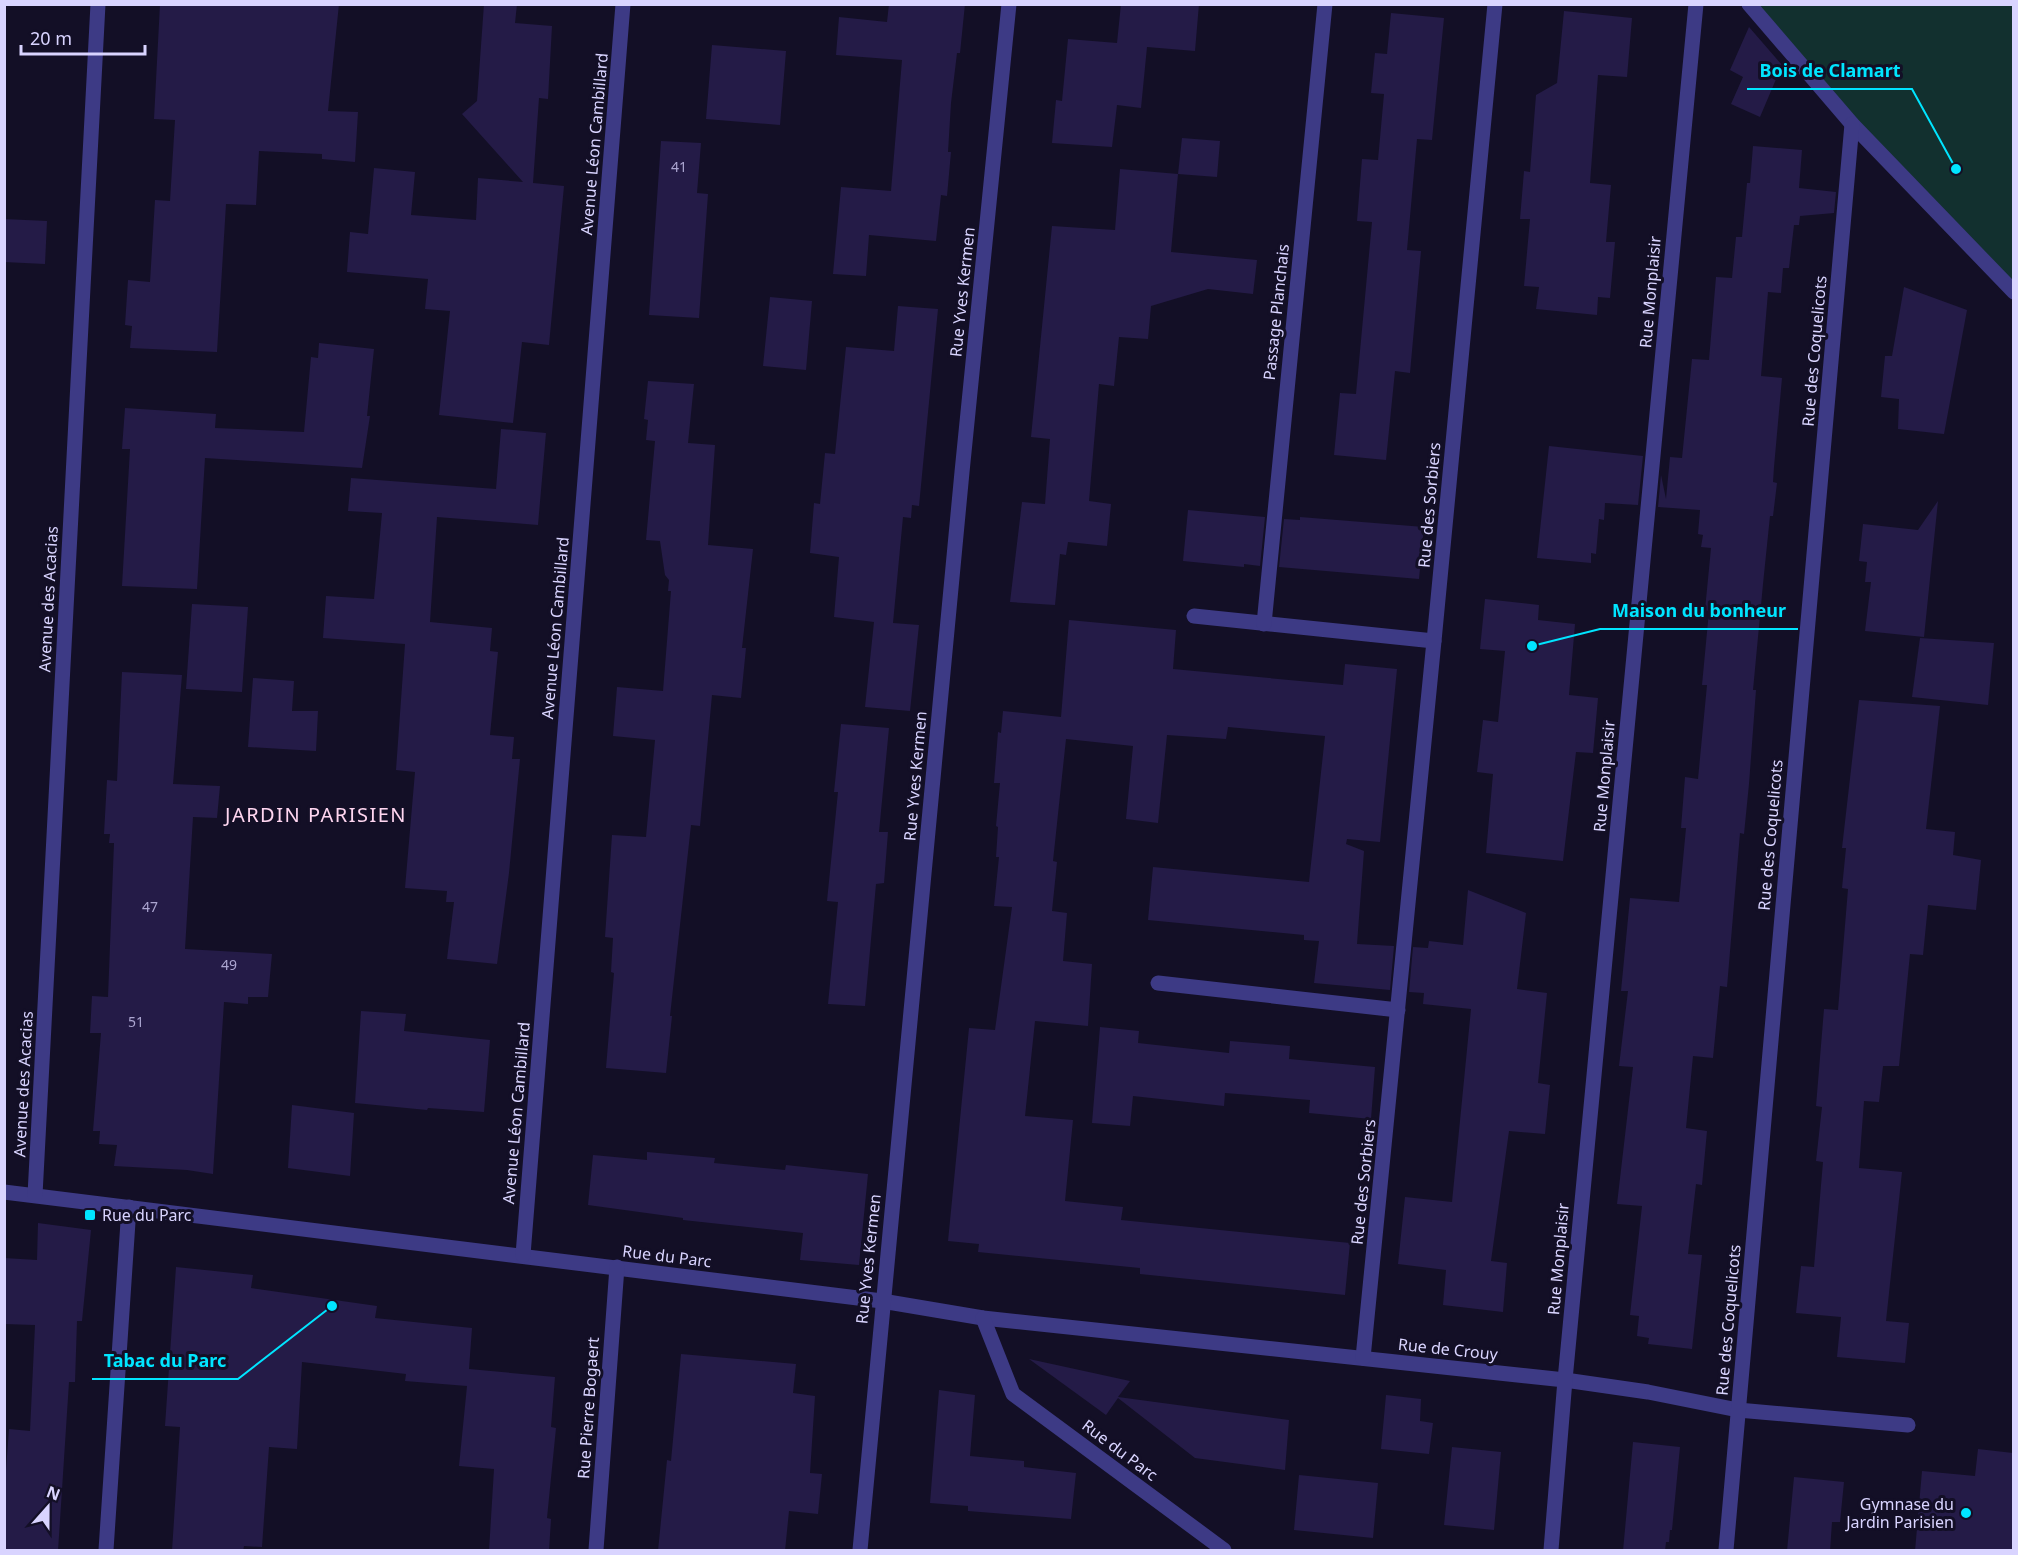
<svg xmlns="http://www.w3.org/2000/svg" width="2018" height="1555" font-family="'Noto Sans',sans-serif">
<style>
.green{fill:#12302f}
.building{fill:#241b47}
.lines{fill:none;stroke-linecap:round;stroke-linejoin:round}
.minor{stroke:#3d3a85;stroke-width:15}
.poi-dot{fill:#00e5ff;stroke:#130f26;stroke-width:2}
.labels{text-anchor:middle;stroke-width:6;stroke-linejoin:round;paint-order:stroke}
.number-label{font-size:14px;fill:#aca6d1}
.street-label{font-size:16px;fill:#d9d4ff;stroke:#130f26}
.poi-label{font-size:16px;fill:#d9d4ff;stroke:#130f26;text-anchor:start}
.quarter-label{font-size:20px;letter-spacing:1.5px;fill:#ffd6f0;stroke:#130f26}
.leader{fill:none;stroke:#00e5ff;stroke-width:2}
.callout-dot{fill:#00e5ff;stroke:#130f26;stroke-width:2}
.callout-label{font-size:18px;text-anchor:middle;font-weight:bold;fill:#00e5ff;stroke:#130f26;stroke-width:6;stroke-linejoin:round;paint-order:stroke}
</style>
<rect width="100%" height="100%" fill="#130f26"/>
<polygon class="green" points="1750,5 2013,5 2013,292"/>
<g class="building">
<polygon points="160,4 339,4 328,111 358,112 355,162 322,159 322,154 259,151 256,205 226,204 217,352 130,348 132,326 125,325 128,280 150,282 155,200 170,201 175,120 154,119"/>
<polygon points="484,4 517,4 515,23 552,26 548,99 539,98 533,183 564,186 549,345 522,342 513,423 439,415 450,311 425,309 428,279 347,272 350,232 368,234 374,168 415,172 411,215 476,220 478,178 523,182 462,114 477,101"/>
<polygon points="889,4 965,4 960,53 957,53 951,103 948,152 951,152 947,196 941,195 936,241 869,235 866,276 833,274 841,187 891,191 902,60 836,55 839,17 887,22"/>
<polygon points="1121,4 1199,4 1195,51 1147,47 1141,108 1117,105 1112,147 1052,143 1056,100 1062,101 1068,39 1117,43"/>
<polygon points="1564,11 1632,18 1627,77 1598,75 1590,183 1611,185 1606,242 1615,242 1610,298 1598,297 1597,315 1536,309 1539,287 1524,286 1530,219 1520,219 1524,171 1530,172 1536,95 1557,83"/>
<polygon points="1391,13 1444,18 1432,140 1417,139 1407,250 1421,251 1410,373 1395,371 1386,460 1334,455 1340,393 1356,394 1372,222 1357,221 1362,159 1378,160 1384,94 1371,93 1375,53 1387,54"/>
<polygon points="1749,27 1782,65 1760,117 1731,104 1743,77 1730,70"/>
<polygon points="712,45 786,51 780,125 706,119"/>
<polygon points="1182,138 1220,141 1217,177 1178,174"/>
<polygon points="661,141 701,143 697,193 708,194 699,318 649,315"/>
<polygon points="1753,146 1802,150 1799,188 1836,192 1834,213 1800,216 1799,225 1794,225 1789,268 1783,268 1781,293 1768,292 1761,376 1782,378 1774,467 1773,482 1777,483 1773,516 1770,516 1763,584 1753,690 1756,690 1749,784 1744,834 1740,833 1727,987 1720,986 1713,1058 1693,1056 1686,1128 1707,1131 1702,1185 1696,1184 1688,1254 1702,1255 1692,1349 1648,1344 1649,1338 1637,1336 1639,1316 1630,1315 1642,1206 1617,1204 1633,1067 1619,1066 1628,991 1621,991 1630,898 1679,902 1686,828 1681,828 1685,777 1698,779 1707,685 1702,685 1709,611 1705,610 1711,548 1701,547 1703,535 1698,534 1700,510 1658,507 1661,475 1666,499 1670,457 1682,458 1692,359 1709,360 1716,277 1732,278 1736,237 1742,237 1747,183 1750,183"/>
<polygon points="1120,169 1178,174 1171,252 1257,260 1253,294 1208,289 1151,306 1148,339 1119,337 1114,386 1099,384 1089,501 1111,504 1107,546 1068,542 1066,555 1060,554 1055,605 1010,602 1022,502 1045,504 1050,439 1031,437 1052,226 1115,230"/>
<polygon points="4,219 47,221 45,264 4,262"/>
<polygon points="1904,287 1967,310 1944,434 1898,429 1899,399 1881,397 1885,356 1892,356"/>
<polygon points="770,297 812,301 806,370 763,366"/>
<polygon points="898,306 938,309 919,506 912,505 911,518 903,517 893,623 919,625 910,711 865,707 874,622 834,617 839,557 810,553 814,503 820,504 825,453 835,454 846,347 894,351"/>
<polygon points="319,343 374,349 367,416 370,416 362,468 205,458 197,589 122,586 130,449 122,449 125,408 216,414 215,428 304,432 311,357 318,358"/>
<polygon points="648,381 694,384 688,443 715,445 708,545 753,549 742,648 746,648 741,698 712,695 700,826 691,825 670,1016 672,1016 666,1073 606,1068 614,973 611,972 613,938 605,937 612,835 646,837 655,740 613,736 617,687 663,691 671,591 668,591 669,580 665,575 660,541 646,540 655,441 646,440 648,420 644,419"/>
<polygon points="501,429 546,433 538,525 437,517 430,622 492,628 490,651 498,652 490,735 514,737 512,759 520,759 509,873 497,964 447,959 454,902 446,902 447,891 405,888 415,772 396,770 405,644 323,638 326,596 374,599 382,513 348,511 351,478 496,489"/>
<polygon points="1549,446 1643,456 1638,505 1605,503 1604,520 1599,519 1596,554 1591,553 1591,563 1537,558"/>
<polygon points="1938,501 1924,637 1865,631 1871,582 1865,582 1867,562 1859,561 1863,524 1918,530"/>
<polygon points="1188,510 1265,517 1260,566 1244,564 1244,567 1183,561"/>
<polygon points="1300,517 1424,527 1419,579 1279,567 1284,519 1300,520"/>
<polygon points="1485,599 1539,605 1538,620 1575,624 1569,695 1598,698 1593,753 1576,752 1563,861 1486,853 1493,774 1477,772 1483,720 1498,722 1505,651 1480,649"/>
<polygon points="192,604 248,607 242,692 186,689"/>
<polygon points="1069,620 1176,630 1173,669 1343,685 1345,664 1397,669 1380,842 1347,839 1346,844 1364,851 1357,944 1394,946 1390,990 1314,983 1319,941 1304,940 1304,935 1148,920 1153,867 1309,882 1325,736 1228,727 1226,739 1167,735 1158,823 1126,819 1133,746 1066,739 1053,861 1057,862 1052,911 1067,913 1063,961 1092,964 1088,1026 1035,1021 1025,1116 1073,1120 1065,1201 1123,1207 1121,1220 1350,1243 1345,1295 1140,1274 1140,1268 978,1252 979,1244 948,1241 969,1028 995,1030 1012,907 994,906 999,857 996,857 998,827 996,826 1000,783 994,783 998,732 1001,733 1003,711 1061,717"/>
<polygon points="1920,638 1994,643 1988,705 1912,697"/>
<polygon points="122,672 182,675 173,784 220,786 217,818 193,817 185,949 272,954 268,997 248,997 248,1004 224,1002 213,1174 187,1170 114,1166 117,1145 99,1144 100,1131 93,1131 101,1033 90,1033 92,996 108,997 114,843 109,843 110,834 104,834 107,780 117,781"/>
<polygon points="253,678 294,681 292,711 318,711 316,751 248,747"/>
<polygon points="1859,700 1940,706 1926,829 1955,832 1953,855 1981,860 1976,910 1928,905 1923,955 1910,954 1899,1066 1883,1066 1879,1102 1864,1101 1859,1168 1902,1172 1886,1321 1909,1323 1905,1363 1837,1357 1841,1317 1796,1313 1801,1266 1814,1267 1823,1162 1816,1161 1822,1107 1816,1106 1824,1009 1838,1010 1848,889 1842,888 1846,848 1842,848"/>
<polygon points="841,724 889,728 879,832 888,832 884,883 876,884 865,1006 828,1004 838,902 827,901 838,792 834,792"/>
<polygon points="1468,890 1526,913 1517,989 1547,993 1538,1083 1550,1085 1545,1134 1509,1131 1491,1261 1507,1263 1503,1312 1443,1305 1446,1270 1398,1264 1405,1197 1452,1202 1471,1009 1423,1004 1424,993 1409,992 1413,947 1428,948 1429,941 1463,945"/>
<polygon points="361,1011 406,1014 404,1031 490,1040 484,1112 428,1108 427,1110 355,1103"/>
<polygon points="1100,1027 1139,1031 1138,1043 1229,1053 1230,1041 1290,1046 1289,1059 1375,1067 1371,1119 1309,1113 1310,1100 1225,1093 1224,1106 1133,1096 1130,1126 1092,1123"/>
<polygon points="292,1105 354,1113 350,1176 288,1168"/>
<polygon points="647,1152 715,1158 714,1163 785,1170 786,1165 868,1174 859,1265 800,1260 803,1233 683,1220 683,1218 588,1205 593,1155 647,1160"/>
<polygon points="38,1223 91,1230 82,1321 77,1321 75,1382 69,1382 58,1551 4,1551 4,1497 9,1429 30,1431 35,1325 4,1324 4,1258 37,1260"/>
<polygon points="176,1267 253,1275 251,1288 377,1306 375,1318 472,1328 469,1369 555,1377 551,1427 556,1428 547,1518 551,1519 549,1551 489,1551 494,1469 459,1466 467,1386 405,1381 406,1374 302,1362 297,1449 269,1447 262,1547 244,1546 243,1551 172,1551 180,1427 165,1426"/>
<polygon points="681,1354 796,1364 793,1393 815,1396 810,1473 822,1474 818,1514 789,1511 785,1551 658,1551 667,1460 671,1461"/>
<polygon points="1029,1359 1130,1381 1118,1397 1289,1420 1285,1470 1195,1458 1118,1398 1106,1415"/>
<polygon points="939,1390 975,1395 970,1456 1024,1461 1024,1467 1076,1473 1071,1519 968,1511 968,1506 930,1503"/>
<polygon points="1386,1395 1421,1399 1420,1421 1433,1423 1429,1454 1381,1449"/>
<polygon points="1633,1442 1680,1447 1672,1530 1670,1530 1669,1542 1666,1542 1665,1551 1623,1551"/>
<polygon points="1452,1447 1501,1452 1494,1530 1444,1525"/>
<polygon points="1978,1449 2013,1453 2013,1551 1915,1551 1922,1471 1975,1476"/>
<polygon points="1299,1475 1378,1483 1373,1538 1294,1530"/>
<polygon points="1794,1477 1844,1482 1840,1522 1832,1522 1830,1551 1787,1551"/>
</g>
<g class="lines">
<g class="minor">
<polyline points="1749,4 1852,124 2014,292"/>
<polyline points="1194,616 1434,641"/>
<polyline points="1264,624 1325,4"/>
<polyline points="1158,983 1398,1010"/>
<polyline points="4,1192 882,1301 983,1318 1565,1380 1648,1392 1738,1410 1908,1425"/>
<polyline points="35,1195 98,4"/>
<polyline points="523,1255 623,4"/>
<polyline points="983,1318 1013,1394 1224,1550"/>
<polyline points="1363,1358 1434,641 1495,4"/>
<polyline points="106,1550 129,1207"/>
<polyline points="596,1550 617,1267"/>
<polyline points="860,1550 962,472 1009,4"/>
<polyline points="1551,1550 1565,1380 1696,4"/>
<polyline points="1726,1550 1852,124"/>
</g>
</g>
<g class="poi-dot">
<rect x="84" y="1209" width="12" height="12" rx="3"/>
<circle cx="1966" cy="1513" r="6"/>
</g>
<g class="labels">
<g class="number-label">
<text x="679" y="172">41</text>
<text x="150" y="912">47</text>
<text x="229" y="970">49</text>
<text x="136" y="1027">51</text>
</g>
<g class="street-label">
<text transform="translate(594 144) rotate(-85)" y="6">Avenue Léon Cambillard</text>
<text transform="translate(962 292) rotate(-84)" y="6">Rue Yves Kermen</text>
<text transform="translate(1650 292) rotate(-85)" y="6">Rue Monplaisir</text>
<text transform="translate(1276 312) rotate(-84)" y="6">Passage Planchais</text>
<text transform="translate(1814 351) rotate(-85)" y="6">Rue des Coquelicots</text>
<text transform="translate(1429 505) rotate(-85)" y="6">Rue des Sorbiers</text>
<text transform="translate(48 599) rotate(-87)" y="6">Avenue des Acacias</text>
<text transform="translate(555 628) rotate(-85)" y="6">Avenue Léon Cambillard</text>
<text transform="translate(915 776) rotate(-85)" y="6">Rue Yves Kermen</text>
<text transform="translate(1604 776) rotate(-85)" y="6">Rue Monplaisir</text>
<text transform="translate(1770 835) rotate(-85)" y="6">Rue des Coquelicots</text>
<text transform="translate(23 1084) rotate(-87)" y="6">Avenue des Acacias</text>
<text transform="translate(516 1113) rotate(-85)" y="6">Avenue Léon Cambillard</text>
<text transform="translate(1363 1182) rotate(-84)" y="6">Rue des Sorbiers</text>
<text transform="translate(667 1256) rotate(7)" y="6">Rue du Parc</text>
<text transform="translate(868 1259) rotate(-84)" y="6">Rue Yves Kermen</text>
<text transform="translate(1558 1259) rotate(-85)" y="6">Rue Monplaisir</text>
<text transform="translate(1728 1320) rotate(-85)" y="6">Rue des Coquelicots</text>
<text transform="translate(1448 1349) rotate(6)" y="6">Rue de Crouy</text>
<text transform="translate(588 1408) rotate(-86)" y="6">Rue Pierre Bogaert</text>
<text transform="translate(1120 1450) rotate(37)" y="6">Rue du Parc</text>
</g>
<g class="poi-label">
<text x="102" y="1221">Rue du Parc</text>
<text x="1954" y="1510" text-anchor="end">Gymnase du<tspan x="1954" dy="18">Jardin Parisien</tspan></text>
</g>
<g class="quarter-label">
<text x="316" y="822">JARDIN PARISIEN</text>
</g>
</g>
<path class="leader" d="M1956 169L1912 89H1747M1532 646L1600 629H1798M332 1306L238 1379H92"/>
<g class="callout-dot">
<circle cx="1956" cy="169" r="6"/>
<circle cx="1532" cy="646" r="6"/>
<circle cx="332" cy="1306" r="6"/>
</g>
<g class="callout-label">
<text x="1830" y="77">Bois de Clamart</text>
<text x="1699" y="617">Maison du bonheur</text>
<text x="165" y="1367">Tabac du Parc</text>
</g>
<rect width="2018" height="1555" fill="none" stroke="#d9d4ff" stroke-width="12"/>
<g transform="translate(48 1507) rotate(21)" stroke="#130f26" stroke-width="4.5" paint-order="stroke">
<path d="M0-4.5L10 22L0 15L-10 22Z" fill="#d9d4ff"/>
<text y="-9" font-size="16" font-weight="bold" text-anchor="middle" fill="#d9d4ff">N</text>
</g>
<path d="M21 45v9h124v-9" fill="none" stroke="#d9d4ff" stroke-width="3"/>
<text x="30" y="45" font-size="18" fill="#d9d4ff" stroke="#130f26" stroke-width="4.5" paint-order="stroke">20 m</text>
</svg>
